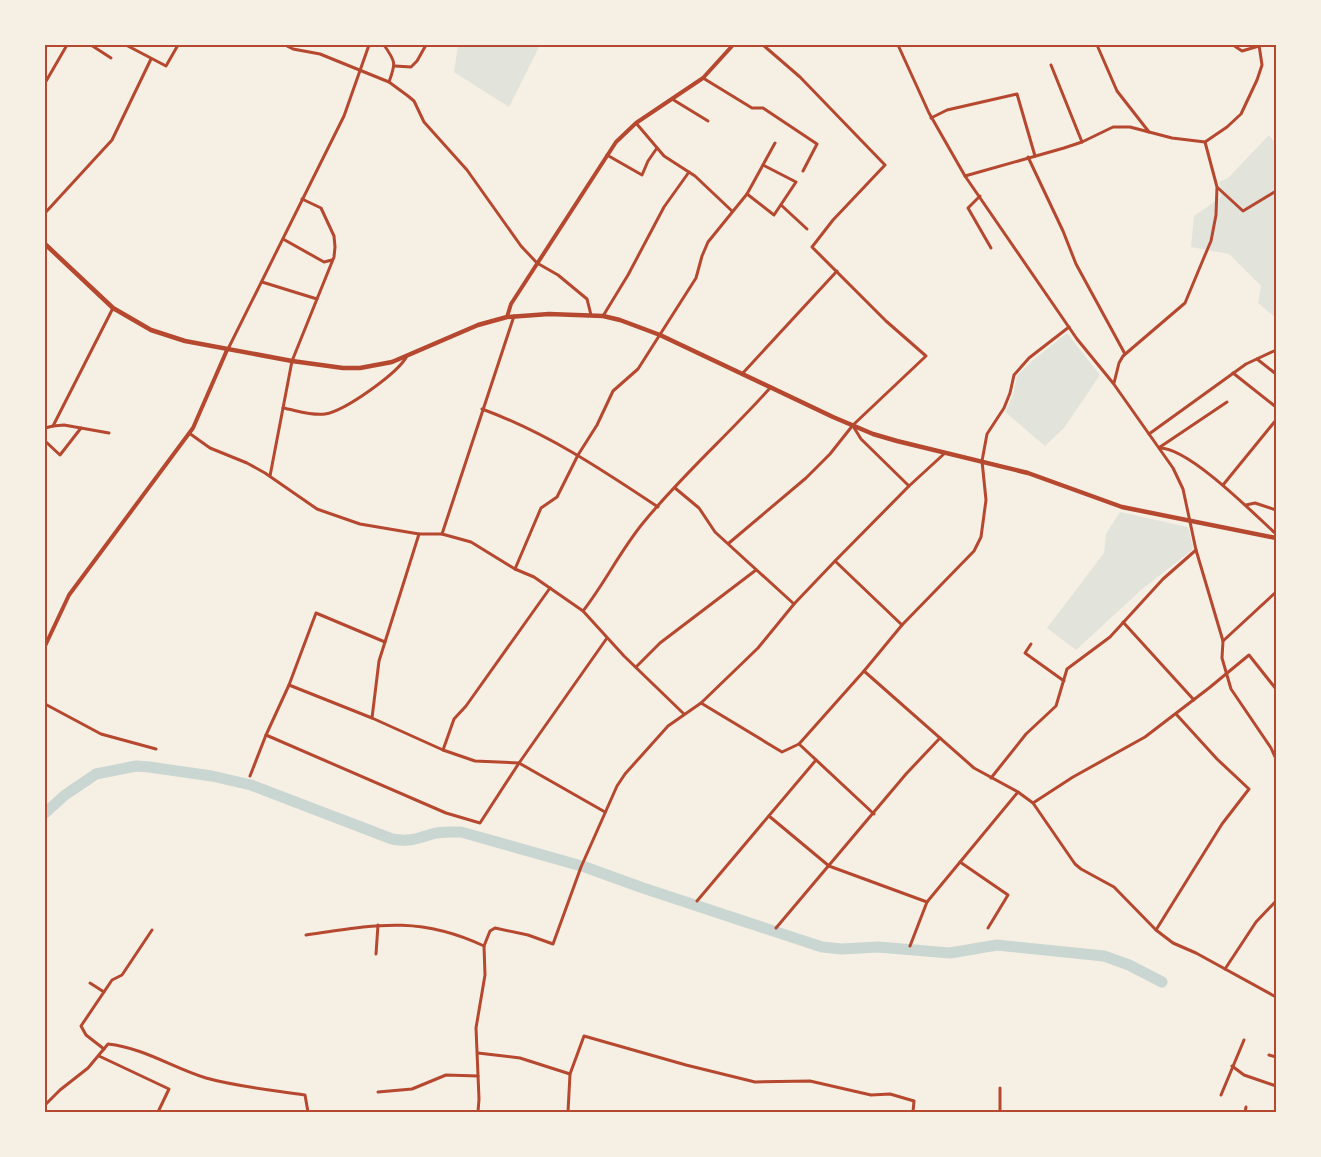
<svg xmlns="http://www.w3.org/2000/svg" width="1321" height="1157" font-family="'Alegreya Sans',sans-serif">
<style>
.green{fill:#e2e4dc}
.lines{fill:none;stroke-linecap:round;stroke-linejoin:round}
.river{stroke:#c9d6d2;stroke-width:11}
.minor{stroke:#b5482f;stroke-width:3}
.tertiary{stroke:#b5482f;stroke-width:4}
.secondary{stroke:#b5482f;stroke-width:4.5}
.neatline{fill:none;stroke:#b5482f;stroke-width:2}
</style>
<rect width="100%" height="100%" fill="#f6efe4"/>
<g class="green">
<polygon points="458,45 540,45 509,107 454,72"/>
<polygon points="1269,135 1276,143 1276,318 1258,303 1261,286 1229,254 1191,247 1194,216 1221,197 1219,182 1228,178"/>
<polygon points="1067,333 1100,375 1064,428 1045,446 1005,412 1013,395 1017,376 1032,361"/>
<polygon points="1120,512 1188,527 1193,547 1191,551 1141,590 1076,650 1047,628 1104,553 1106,534"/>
</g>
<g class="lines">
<path class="river" d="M45,813L65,795L96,774L136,766L149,767L212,776L251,785L392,839C409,842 416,839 432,834C442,831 451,832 461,832L585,867L643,888L822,947L842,949L878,947L950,953L997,945L1104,956L1129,965L1162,982"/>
<g class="minor">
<polyline points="91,45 111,58"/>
<polyline points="126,45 166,66 178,45"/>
<polyline points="285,45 293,49 320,54 389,82 408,96 414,101 424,122 467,170 521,246 537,263 558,275 587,299 591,315"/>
<path d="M384,45C396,62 396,63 389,82"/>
<polyline points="898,45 929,113 965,176 1077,339 1113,383 1173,468 1183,489 1196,550 1223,641 1222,658 1231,689 1271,748 1276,759"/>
<polyline points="1097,45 1117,91 1149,132"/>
<polyline points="1233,45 1242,51 1259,46"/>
<polyline points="1051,65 1082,142"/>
<polyline points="395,66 411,67 417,61 426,45"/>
<polyline points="703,78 752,108 763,108 817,144 803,171"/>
<polyline points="45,83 67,45"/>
<polyline points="672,99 708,121"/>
<polyline points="931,118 947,110 1017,94 1035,156"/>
<polyline points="636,123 664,156 695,176 732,211"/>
<polyline points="607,155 642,175 648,161 657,148"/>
<polyline points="1028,157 1063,231 1076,264 1125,354"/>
<polyline points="965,176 1064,148 1082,142 1113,127 1130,127 1172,138 1205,142 1227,127 1241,114 1257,80 1262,65 1259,45"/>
<polyline points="1218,188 1243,211 1276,191"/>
<polyline points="747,194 774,215 796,182 763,165"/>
<polyline points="980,196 968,208 991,248"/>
<polyline points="302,199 321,208 334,236 335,247 334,257 317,299"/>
<polyline points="781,205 807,229"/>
<polyline points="45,213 112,140 151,59"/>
<polyline points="283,239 324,262 332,260"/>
<polyline points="262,282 317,299 292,361 270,476"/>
<polyline points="603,316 628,275 664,207 689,172"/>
<polyline points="228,349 344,116 369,45"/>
<polyline points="1257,359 1276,374"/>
<polyline points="1233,373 1276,407"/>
<polyline points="742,374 837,271"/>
<polyline points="1114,383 1119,363 1123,356 1185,303 1205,255 1211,241 1216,215 1217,187 1205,142"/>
<path d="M283,408C295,410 312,416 325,414C345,411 398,373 407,356"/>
<path d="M482,409C547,433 601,469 658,507"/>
<polyline points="53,426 64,425 109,433"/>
<polyline points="853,426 861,439 909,486"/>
<polyline points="45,428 53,426 113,308"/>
<polyline points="189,433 210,448 247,463 265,473 317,509 360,524 419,534 442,534 471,542 515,569 534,577 583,611 624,656 684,714"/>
<polyline points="1149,434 1246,364 1276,350"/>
<polyline points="45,441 60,455 81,428"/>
<polyline points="1160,447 1227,402"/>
<path d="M1160,448C1189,448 1253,513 1276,534"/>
<polyline points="1223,485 1276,420"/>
<polyline points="675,488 699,508 715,532 794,604"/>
<polyline points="1246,505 1255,503 1276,510"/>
<polyline points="419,534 379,661 372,718 443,750 475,761 519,763 605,812"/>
<polyline points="442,534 514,316"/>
<polyline points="729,543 806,478 830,454 853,425 926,356 886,321 812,247 833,220 885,165 800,77 763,45"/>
<polyline points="835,561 902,625"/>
<polyline points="515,569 541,508 557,497 578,455 597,425 613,391 638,369 696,278 702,256 708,242 747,194 775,143"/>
<path d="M583,611C605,583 620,551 643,523C682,475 729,434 770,388"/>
<polyline points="1123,622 1194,700"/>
<polyline points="1223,641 1276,592"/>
<polyline points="385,642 316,613 289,685 266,735 446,813 480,823 519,763 607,638"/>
<polyline points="1031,644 1025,653 1064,681"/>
<polyline points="636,667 660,643 756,570"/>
<polyline points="289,685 372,718"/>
<polyline points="701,703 782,752 799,744 864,671"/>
<polyline points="45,704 101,734 156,749"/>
<polyline points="799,744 874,814"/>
<polyline points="443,750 454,719 466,706 550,588"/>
<polyline points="250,776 266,735"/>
<polyline points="991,778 1026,734 1056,706 1067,669 1110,637 1163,579 1196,550"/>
<polyline points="1018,792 974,768 864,671 902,625 974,551 981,537 986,500 982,461 987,434 1004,408 1010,393 1014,375 1029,358 1069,327"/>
<polyline points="1033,803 1073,777 1145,737 1209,688 1249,655 1276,689"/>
<polyline points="769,816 829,866 927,902"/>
<polyline points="960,862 1008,895 988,928"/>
<polyline points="697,901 816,760"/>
<polyline points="776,928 906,774 940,738"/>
<polyline points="1156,930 1222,824 1249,789 1217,759 1176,714"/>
<path d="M306,935C374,925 418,915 484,946"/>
<polyline points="910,946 927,902 1018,792 1033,803 1075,864 1081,869 1114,887 1156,930 1173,943 1196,953 1276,997"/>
<polyline points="376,954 378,925"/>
<polyline points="1225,969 1256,922 1276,901"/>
<polyline points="90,983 104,992"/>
<polyline points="104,1049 86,1035 81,1026 112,980 122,975 152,930"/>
<polyline points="478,1053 520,1058 570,1074"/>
<polyline points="1269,1055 1276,1057"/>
<polyline points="99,1056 169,1089 158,1112"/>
<polyline points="1232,1066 1244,1075 1276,1086"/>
<polyline points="378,1092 412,1089 446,1075 478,1076"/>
<polyline points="1221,1095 1244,1040"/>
<path d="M45,1105L60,1090L88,1068L108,1044C144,1048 173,1068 206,1078C238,1087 273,1090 305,1095L308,1112"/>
<polyline points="478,1112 479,1099 476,1028 485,975 484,946 490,931 495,928 528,935 553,944 581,867 617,786 625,774 668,726 701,703 758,648 794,604 835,561 909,486 945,453"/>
<polyline points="568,1112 570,1074 584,1036 686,1065 755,1082 810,1081 871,1095 890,1094 914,1101 913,1112"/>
<polyline points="1000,1112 1000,1088"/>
<polyline points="1245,1112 1246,1107"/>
</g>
<g class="tertiary">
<polyline points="507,317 511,304 616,142 636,123 703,78 733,45"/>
<polyline points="45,646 69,595 193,428 227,350"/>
</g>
<polyline class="secondary" points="45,244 113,308 151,330 185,341 292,361 343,368 360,368 392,362 478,325 507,317 549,314 603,316 620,320 660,335 833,417 873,434 897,441 1028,473 1122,507 1276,538"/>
</g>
<rect width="1321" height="1157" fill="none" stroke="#f6efe4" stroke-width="92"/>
<rect x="46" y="46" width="1229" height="1065" class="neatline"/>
</svg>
